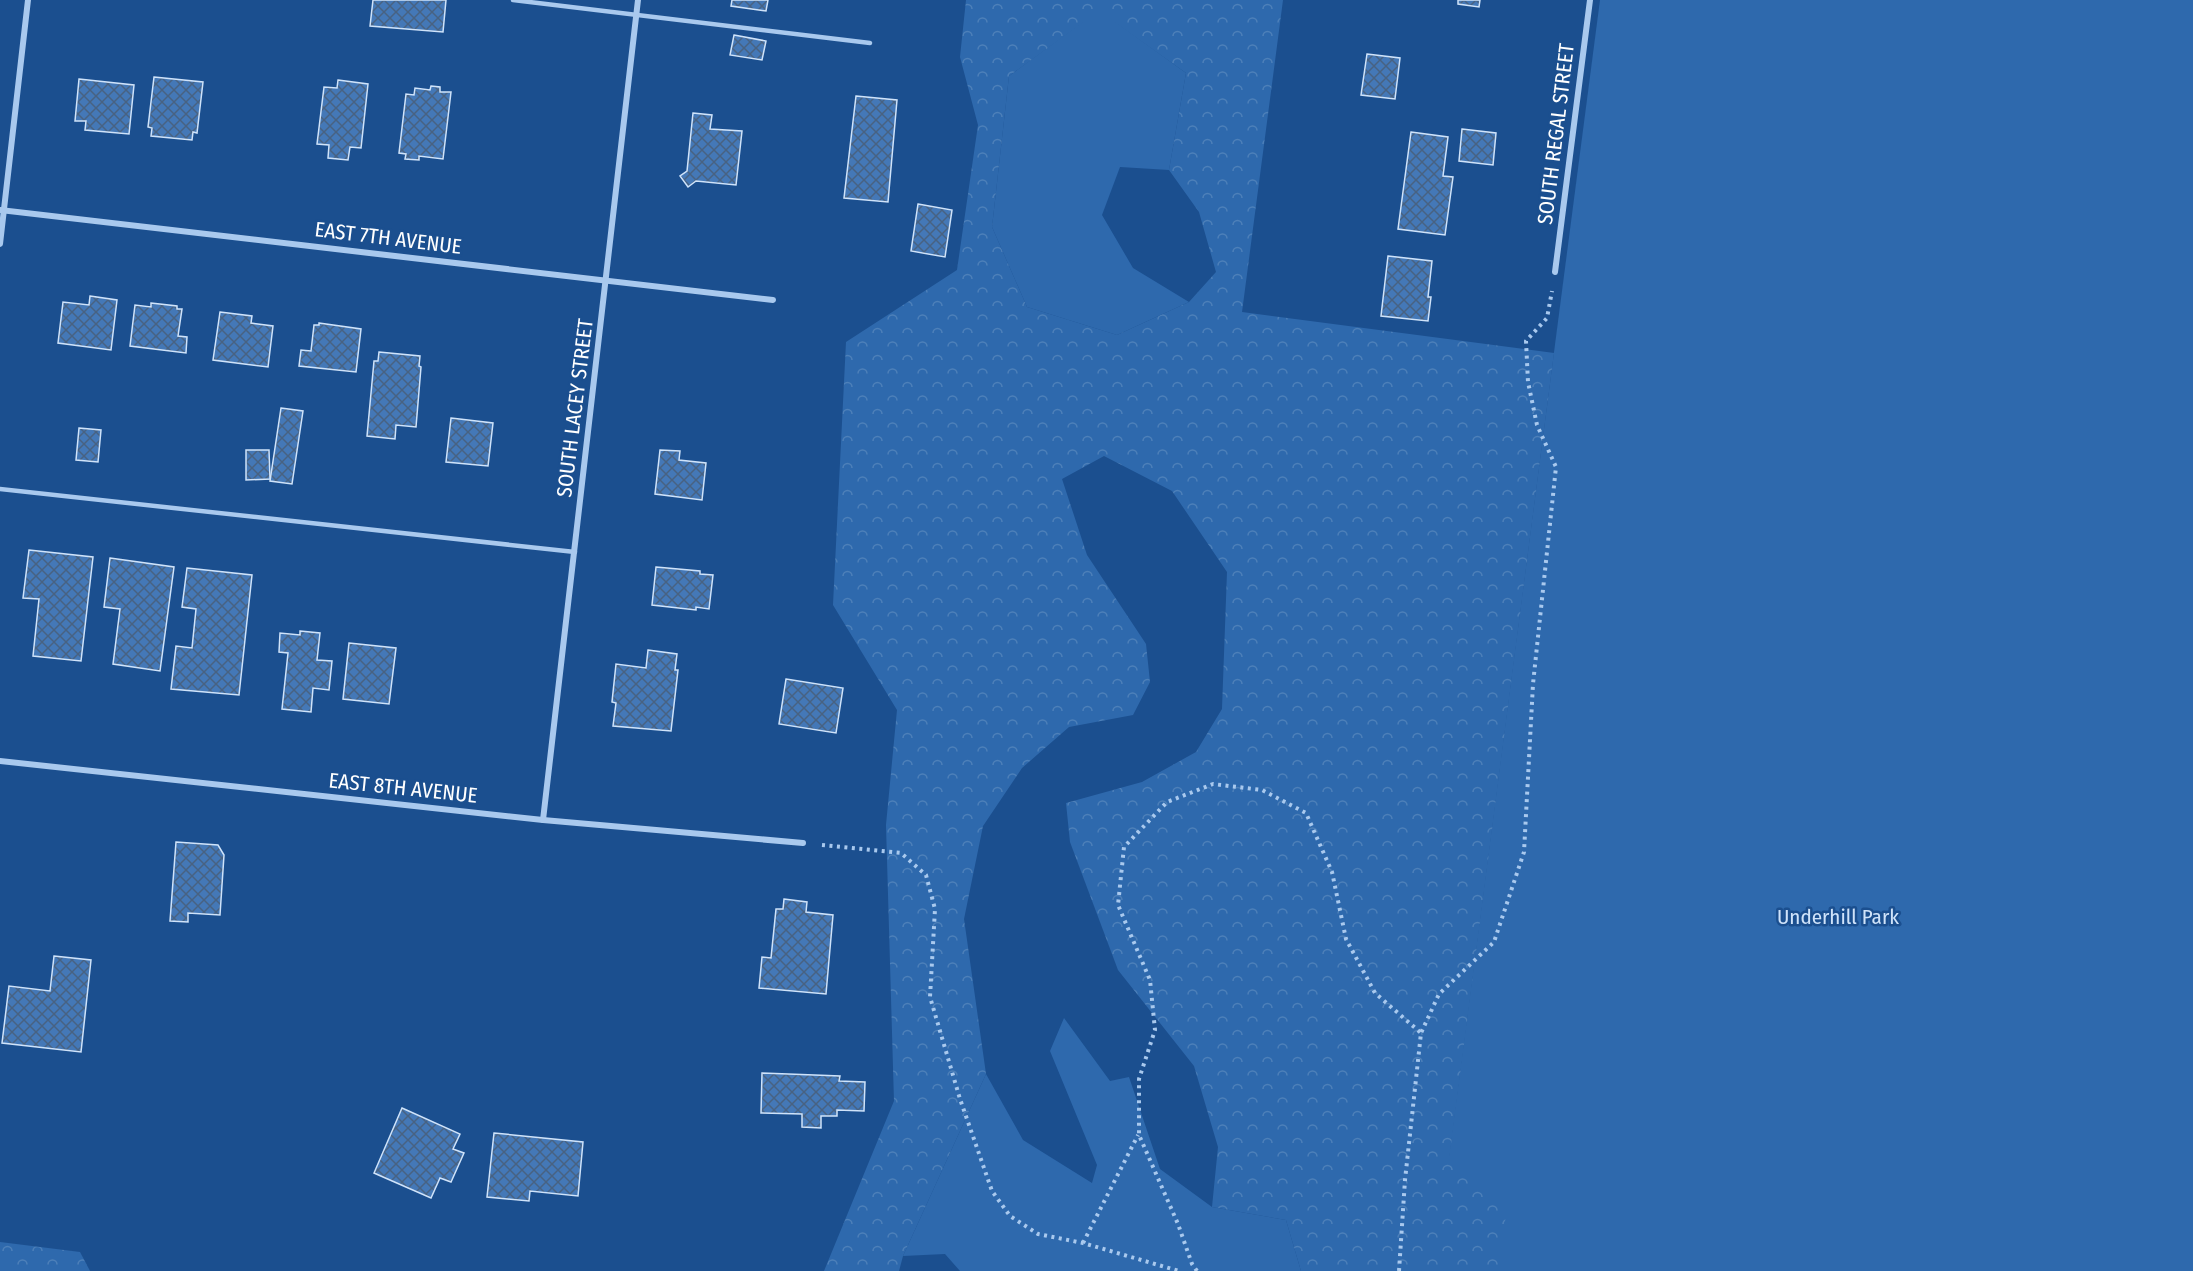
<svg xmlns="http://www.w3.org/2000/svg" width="2193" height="1271" font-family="'Fira Sans Condensed',sans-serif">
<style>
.green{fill:#2e69ad}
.forest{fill:url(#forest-crowns);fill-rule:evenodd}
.building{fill:url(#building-cross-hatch);stroke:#cfe3fa;stroke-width:1.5}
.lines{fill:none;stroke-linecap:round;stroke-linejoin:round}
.path{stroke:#a9c9ee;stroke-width:4;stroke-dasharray:3 4.5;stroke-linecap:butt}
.service{stroke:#a9c9ee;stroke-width:4.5}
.minor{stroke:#a9c9ee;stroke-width:6}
.labels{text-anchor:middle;stroke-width:5;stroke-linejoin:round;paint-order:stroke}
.street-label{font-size:21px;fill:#fff;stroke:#1b4f8f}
.park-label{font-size:21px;fill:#cfe3fa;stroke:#1b4f8f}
</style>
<defs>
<pattern id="forest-crowns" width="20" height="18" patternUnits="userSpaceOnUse" patternTransform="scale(1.5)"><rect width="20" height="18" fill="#2e69ad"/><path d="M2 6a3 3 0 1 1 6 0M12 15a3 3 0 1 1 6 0" fill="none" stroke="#4d80b9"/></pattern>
<pattern id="building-cross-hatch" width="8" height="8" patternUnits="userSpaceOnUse" patternTransform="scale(1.5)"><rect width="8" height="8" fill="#4478b7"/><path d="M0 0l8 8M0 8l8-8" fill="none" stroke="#486282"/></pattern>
</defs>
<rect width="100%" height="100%" fill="#1b4f8f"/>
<g class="green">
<polygon points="1600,0 2193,0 2193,1271 1434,1271"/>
<polygon points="1099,10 1186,73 1169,170 1120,167 1102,215 1133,268 1189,302 1117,335 1027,307 992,227 1009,76"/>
<polygon points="1064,1018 1110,1081 1129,1077 1160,1169 1212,1207 1286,1220 1301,1271 960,1271 945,1254 903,1256 986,1074 1023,1140 1092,1183 1097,1165 1050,1051"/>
</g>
<g class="forest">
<path d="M966,0H1283L1242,312L1554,353L1449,1160L1508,1203L1497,1271H1301L1286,1220L1212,1207L1218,1147L1194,1066L1118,970L1070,842L1066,803L1142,782L1196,752L1222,709L1227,572L1172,491L1104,456L1062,479L1087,555L1146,644L1150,682L1133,715L1069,727L1022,768L983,826L964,919L986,1074L903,1256L899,1271H824L894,1101L886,825L897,710L833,605L846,342L957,270L978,125L960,57ZM1099,11L1186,73L1169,170L1199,212L1216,272L1189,302L1117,335L1027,307L992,227L1009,76Z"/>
<polygon points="0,1242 80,1252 90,1271 0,1271"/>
</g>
<g class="building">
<polygon points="373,0 446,0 443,32 370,26"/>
<polygon points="732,0 768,0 766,11 731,6"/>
<polygon points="1458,0 1480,0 1479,7 1458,4"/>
<polygon points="734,35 766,41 762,60 730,55"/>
<polygon points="1367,54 1400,58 1395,99 1361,95"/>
<polygon points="154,77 203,82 197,133 193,132 192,140 151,136 152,128 148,127"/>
<polygon points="79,79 134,85 129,134 85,130 86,121 75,121"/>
<polygon points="338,80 368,84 361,148 350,147 348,160 328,158 329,145 317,144 324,87 337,88"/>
<polygon points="431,86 440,87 440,92 451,92 443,159 419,156 419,160 405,159 406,154 399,153 406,94 414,95 415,88 430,90"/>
<polygon points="856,96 897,100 888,202 844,198"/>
<polygon points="693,113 712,115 710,129 742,131 736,185 696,181 688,187 680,176 687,171"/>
<polygon points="1462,129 1496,133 1493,165 1459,161"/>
<polygon points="1411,132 1448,137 1443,176 1453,177 1445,235 1398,229"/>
<polygon points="918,204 952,210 945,257 911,251"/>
<polygon points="1388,256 1432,261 1428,297 1431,297 1428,321 1381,316"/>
<polygon points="90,296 117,300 111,350 58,343 63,302 89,305"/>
<polygon points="151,303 177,306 177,309 182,309 178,336 187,337 186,353 130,346 135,305 151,307"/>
<polygon points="220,312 252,316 251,323 273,326 268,367 213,360"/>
<polygon points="319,323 361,329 356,372 299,366 301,350 311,351 314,325 319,325"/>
<polygon points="379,352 420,356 419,366 421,367 416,427 396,425 395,439 367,436 374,361 378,361"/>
<polygon points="281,408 303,411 292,484 270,481"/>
<polygon points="451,418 493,423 488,466 446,462"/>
<polygon points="79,428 101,430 98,462 76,460"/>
<polygon points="246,450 269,450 270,479 246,480"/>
<polygon points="660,450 680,451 679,460 706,463 702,500 655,494"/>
<polygon points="29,550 93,557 81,661 33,656 39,599 23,598"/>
<polygon points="110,558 174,567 160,671 113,664 120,609 104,607"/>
<polygon points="656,567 700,571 700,574 713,575 709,609 696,607 696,610 652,605"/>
<polygon points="187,568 252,575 239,695 171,689 176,646 192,648 196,609 182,607"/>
<polygon points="300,631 320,633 317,660 332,661 329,690 313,688 311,712 282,709 288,653 279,652 280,633 300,635"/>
<polygon points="349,643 396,648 389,704 343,699"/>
<polygon points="648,650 677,654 675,670 678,670 671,731 613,726 616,703 612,702 616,664 646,668"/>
<polygon points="786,679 843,688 836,733 779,724"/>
<polygon points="176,842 218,845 224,855 220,915 188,913 188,922 170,921"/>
<polygon points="784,899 807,902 806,912 833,915 826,994 759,988 762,957 771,958 776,909 783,909"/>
<polygon points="54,956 91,960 81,1052 2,1043 9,986 50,991"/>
<polygon points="762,1073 840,1076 839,1081 865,1082 864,1111 837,1110 837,1116 821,1116 821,1128 802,1127 802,1114 761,1113"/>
<polygon points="402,1108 460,1134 453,1149 464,1153 451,1182 440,1178 431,1198 374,1173"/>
<polygon points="494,1133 583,1142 578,1196 530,1191 529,1201 487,1197"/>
</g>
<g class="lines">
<g class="path">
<polyline points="822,845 901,853 926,875 935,909 930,997 960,1099 992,1191 1010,1216 1038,1234 1083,1243 1179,1271"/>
<polyline points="1083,1243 1138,1135"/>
<polyline points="1197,1271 1192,1264 1178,1224 1139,1135 1139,1079 1155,1030 1150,980 1118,905 1124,847 1167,802 1213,784 1262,790 1306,813 1332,872 1346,939 1375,993 1421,1033"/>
<polyline points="1399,1271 1405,1180 1421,1033 1439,994 1494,942 1524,852 1533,684 1556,467 1537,425 1528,382 1526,341 1547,318 1552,291"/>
</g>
<g class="service">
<polyline points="513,0 870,43"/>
<polyline points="0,489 575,552"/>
</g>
<g class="minor">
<polyline points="0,210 773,300"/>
<polyline points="0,244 28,0"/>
<polyline points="1555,272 1590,0"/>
<polyline points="0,761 543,820 803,843"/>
<polyline points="543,820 638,0"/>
</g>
</g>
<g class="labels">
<g class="street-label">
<text transform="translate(1556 134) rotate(-83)" y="7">SOUTH REGAL STREET</text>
<text transform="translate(388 238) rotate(7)" y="7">EAST 7TH AVENUE</text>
<text transform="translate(575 408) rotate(-83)" y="7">SOUTH LACEY STREET</text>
<text transform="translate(403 788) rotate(6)" y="7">EAST 8TH AVENUE</text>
</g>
<g class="park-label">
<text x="1838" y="924">Underhill Park</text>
</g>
</g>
</svg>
